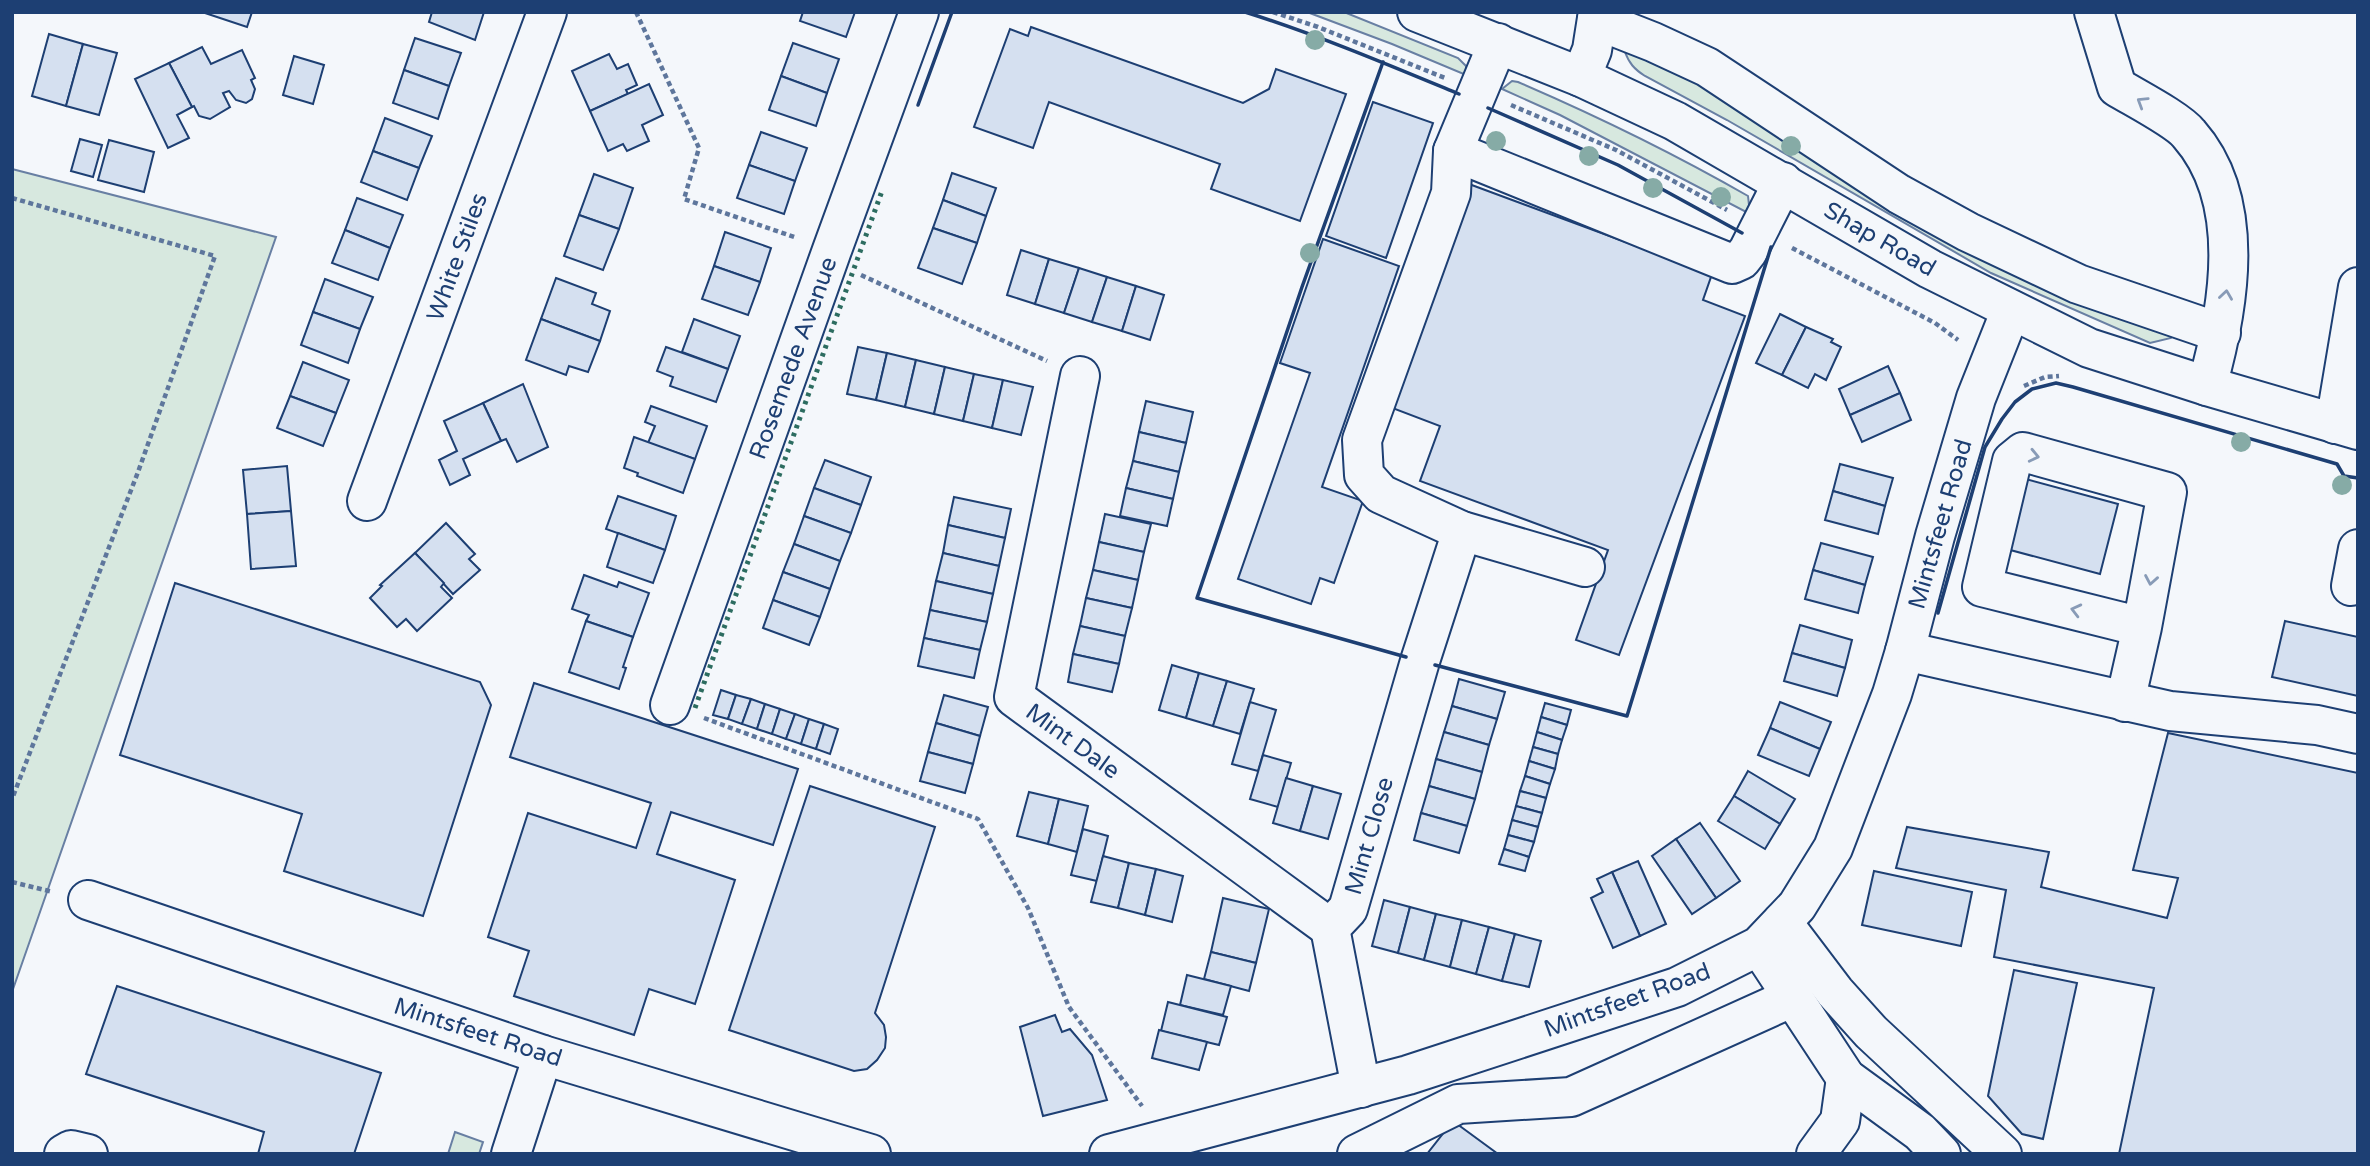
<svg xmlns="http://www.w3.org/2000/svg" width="2370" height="1166" font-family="'Varela Round',sans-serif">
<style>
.green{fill:#d7e8df;stroke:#687fa3;stroke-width:2}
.building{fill:#d5e0f0;stroke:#1d3f73;stroke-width:2}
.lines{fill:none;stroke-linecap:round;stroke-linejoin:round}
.minor-casing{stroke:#1d3f73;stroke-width:42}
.highway-casing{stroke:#1d3f73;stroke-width:42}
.path{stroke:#5e769c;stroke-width:4.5;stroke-dasharray:5 3.5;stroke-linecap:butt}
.minor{stroke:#f4f7fb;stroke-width:38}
.highway{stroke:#f4f7fb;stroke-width:38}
.hedge{stroke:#2c6c60;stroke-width:5;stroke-dasharray:3.5 5;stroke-linecap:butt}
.wall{stroke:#1d3f73;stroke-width:3.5}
.tree{fill:#86aba6}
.oneway{stroke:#889bb7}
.labels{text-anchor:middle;stroke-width:5;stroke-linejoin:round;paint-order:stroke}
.street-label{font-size:24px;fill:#1d3f73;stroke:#f4f7fb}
</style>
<rect width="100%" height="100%" fill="#f4f7fb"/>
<g class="green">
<polygon points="1307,12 1344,12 1458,58 1466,66 1466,75 1392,44"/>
<path d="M1631,50L1649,54L2175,331L2171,338L2150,343L1991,273L1727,120L1645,76C1634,69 1629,63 1625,52Z"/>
<path d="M1512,81L1518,82C1597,116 1673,153 1748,196L1750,214L1560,115L1502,89Z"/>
<polygon points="12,169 276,237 12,992"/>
<polygon points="455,1132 483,1142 479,1154 448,1154"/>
</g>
<g class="building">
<polygon points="202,12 252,12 247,27"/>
<polygon points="432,12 484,12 475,40 429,22"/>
<polygon points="803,12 855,12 846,37 800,21"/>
<polygon points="1031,27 1243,103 1269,89 1276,69 1346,94 1300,221 1211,189 1220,164 1049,102 1033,148 974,127 1010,29 1028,36"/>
<polygon points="49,34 83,44 66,106 32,96"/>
<polygon points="415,38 461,53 449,86 404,70"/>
<polygon points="793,43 839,59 827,93 781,76"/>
<polygon points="83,44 117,53 99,115 66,106"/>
<polygon points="202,47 211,64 242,50 255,78 251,80 255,89 252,99 246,103 236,100 229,91 223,93 230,107 210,119 199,116 194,106 192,107 169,63"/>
<polygon points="609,54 617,69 628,64 637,85 626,90 628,94 590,111 572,71"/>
<polygon points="294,56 324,65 313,104 283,95"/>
<polygon points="169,63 192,107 177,115 189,138 168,148 135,79"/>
<polygon points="404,70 449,86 438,119 393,103"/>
<polygon points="781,76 827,93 816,126 769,110"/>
<polygon points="649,84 663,115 642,125 649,141 627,151 623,144 608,151 590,111"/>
<polygon points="1373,102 1433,123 1386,258 1326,236"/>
<polygon points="385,118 432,136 419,168 373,151"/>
<polygon points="761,132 807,148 795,181 749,165"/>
<polygon points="80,139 102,145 93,177 71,171"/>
<polygon points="109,140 154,152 144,192 98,180"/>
<polygon points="373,151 419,168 407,200 361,182"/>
<polygon points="749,165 795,181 784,214 737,198"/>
<polygon points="952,173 996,188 986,216 943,200"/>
<polygon points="594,174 633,188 619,229 579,215"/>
<polygon points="1469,184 1712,274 1703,300 1745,316 1619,655 1576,640 1608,550 1420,481 1440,426 1387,406"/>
<polygon points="357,198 403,215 390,248 345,230"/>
<polygon points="943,200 986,216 977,243 933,228"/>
<polygon points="579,215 619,229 603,270 564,256"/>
<polygon points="933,228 977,243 962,284 918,268"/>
<polygon points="345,230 390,248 378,280 332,263"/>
<polygon points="725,232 771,248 760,282 714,266"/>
<polygon points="1323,239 1399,266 1322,487 1363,501 1334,583 1320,578 1311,604 1238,579 1310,373 1280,363"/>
<polygon points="1021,250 1049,259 1035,304 1007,295"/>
<polygon points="1049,259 1079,268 1064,313 1035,304"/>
<polygon points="714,266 760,282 748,315 702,299"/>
<polygon points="1079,268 1107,277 1092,322 1064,313"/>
<polygon points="1107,277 1136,286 1122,331 1092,322"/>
<polygon points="556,278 596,293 592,304 610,311 600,341 541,319"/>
<polygon points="325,279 373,297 360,329 313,312"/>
<polygon points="1136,286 1164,295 1150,340 1122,331"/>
<polygon points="313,312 360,329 348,363 301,345"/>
<polygon points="1780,314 1806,327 1782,375 1756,363"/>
<polygon points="541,319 600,341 588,372 569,366 566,375 526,360"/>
<polygon points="694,319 740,336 728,369 682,352"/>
<polygon points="1806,327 1833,339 1831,342 1841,347 1826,380 1815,374 1808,388 1782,375"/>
<polygon points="666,347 728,369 716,402 670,386 673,377 657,371"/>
<polygon points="858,347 887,353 876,400 847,394"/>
<polygon points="887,353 916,360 905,407 876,400"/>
<polygon points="916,360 945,367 934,414 905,407"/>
<polygon points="303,362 349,380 336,413 290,396"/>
<polygon points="1888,366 1900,393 1850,415 1839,389"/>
<polygon points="945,367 974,374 963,421 934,414"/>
<polygon points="974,374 1003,380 992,428 963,421"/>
<polygon points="1003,380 1033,387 1021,435 992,428"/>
<polygon points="523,384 548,447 517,462 506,439 501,441 483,403"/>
<polygon points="1900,393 1911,420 1862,442 1850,415"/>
<polygon points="290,396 336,413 323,446 277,428"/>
<polygon points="1146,401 1193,412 1186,443 1139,432"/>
<polygon points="483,403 501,441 463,459 470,475 450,485 439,460 457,451 444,421"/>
<polygon points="651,406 707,426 695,459 648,443 655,426 645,422"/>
<polygon points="1139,432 1186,443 1179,472 1133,461"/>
<polygon points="634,437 695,459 683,493 637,476 638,473 624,468"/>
<polygon points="825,460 871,477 861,505 814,488"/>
<polygon points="1133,461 1179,472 1173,499 1126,488"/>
<polygon points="1840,464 1893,478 1885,506 1833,491"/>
<polygon points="287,466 291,511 247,514 243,470"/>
<polygon points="2018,477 2118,504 2100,574 1999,547"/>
<polygon points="814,488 861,505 851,533 804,516"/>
<polygon points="1126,488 1173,499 1167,526 1120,516"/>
<polygon points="1833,491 1885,506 1878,534 1825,520"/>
<polygon points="618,496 676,516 665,550 606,529"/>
<polygon points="954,497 1011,509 1005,538 948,525"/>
<polygon points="291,511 296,566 251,569 247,514"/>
<polygon points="1105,514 1151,524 1144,552 1099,542"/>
<polygon points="804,516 851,533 840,561 794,544"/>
<polygon points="446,523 475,554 469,559 480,570 453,594 415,553"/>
<polygon points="948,525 1005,538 999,566 943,553"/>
<polygon points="618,533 665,550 653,583 607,567"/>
<polygon points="1099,542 1144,552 1138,580 1093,570"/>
<polygon points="1821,543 1873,557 1865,585 1813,570"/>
<polygon points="794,544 840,561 830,589 783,572"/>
<polygon points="415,553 444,583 441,587 452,598 417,631 406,619 397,627 370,598 382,586 380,585"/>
<polygon points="943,553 999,566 993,594 936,581"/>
<polygon points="1093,570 1138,580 1132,608 1086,598"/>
<polygon points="1813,570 1865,585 1858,613 1805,599"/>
<polygon points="783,572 830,589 820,617 773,600"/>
<polygon points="584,575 617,587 619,582 649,593 633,637 586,621 589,615 572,609"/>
<polygon points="936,581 993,594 987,622 930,610"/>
<polygon points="175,583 480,682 491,705 423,916 284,871 302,814 120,755"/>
<polygon points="1086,598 1132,608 1125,636 1080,626"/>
<polygon points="773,600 820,617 809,645 763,628"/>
<polygon points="930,610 987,622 980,650 924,638"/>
<polygon points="586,621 633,637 623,667 626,668 619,689 569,672"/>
<polygon points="2285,621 2358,637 2358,696 2272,677"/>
<polygon points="1800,625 1852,640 1845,668 1792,653"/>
<polygon points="1080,626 1125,636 1119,664 1073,654"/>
<polygon points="924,638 980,650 974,678 918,666"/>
<polygon points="1792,653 1845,668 1837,696 1784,681"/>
<polygon points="1073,654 1119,664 1112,692 1068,682"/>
<polygon points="1172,665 1199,673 1186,718 1159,710"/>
<polygon points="1199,673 1227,681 1213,726 1186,718"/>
<polygon points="1459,679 1505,692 1497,719 1452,706"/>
<polygon points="1227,681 1254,689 1240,734 1213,726"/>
<polygon points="534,683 798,769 773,845 671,812 657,854 735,880 695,1004 649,989 634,1035 514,996 529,951 488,937 528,813 636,848 651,803 510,757"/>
<polygon points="721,690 736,695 728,719 713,715"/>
<polygon points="736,695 751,699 742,724 728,719"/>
<polygon points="944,695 988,707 980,736 936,723"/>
<polygon points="751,699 765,704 757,729 742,724"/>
<polygon points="1250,702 1276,710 1258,771 1232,764"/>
<polygon points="1780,702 1831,722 1820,749 1770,728"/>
<polygon points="1545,703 1571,710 1567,725 1541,717"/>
<polygon points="765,704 780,709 772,734 757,729"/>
<polygon points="1452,706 1497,719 1489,745 1444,732"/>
<polygon points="780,709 795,714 786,739 772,734"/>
<polygon points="795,714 809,719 801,744 786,739"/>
<polygon points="1541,717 1567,725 1562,740 1537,732"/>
<polygon points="809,719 824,724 816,749 801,744"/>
<polygon points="936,723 980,736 973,764 928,752"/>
<polygon points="824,724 838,729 830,754 816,749"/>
<polygon points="1770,728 1820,749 1809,776 1758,755"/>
<polygon points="1444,732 1489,745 1482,772 1436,759"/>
<polygon points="1537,732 1562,740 1558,754 1533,747"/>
<polygon points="2168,733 2358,773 2358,1154 2119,1154 2154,988 1994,957 2006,890 1896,868 1907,827 2049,852 2041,887 2167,918 2178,878 2133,870"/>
<polygon points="1533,747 1558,754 1555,769 1529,761"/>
<polygon points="928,752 973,764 965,793 920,781"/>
<polygon points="1263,755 1291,763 1278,807 1250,799"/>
<polygon points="1436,759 1482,772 1475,799 1429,786"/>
<polygon points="1529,761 1555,769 1550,784 1525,776"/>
<polygon points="1748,771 1795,799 1780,824 1734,796"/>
<polygon points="1525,776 1550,784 1546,798 1520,791"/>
<polygon points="1286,778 1313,786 1300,831 1273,823"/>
<polygon points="810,786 935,827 875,1013 884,1025 886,1037 885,1048 877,1060 867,1069 854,1071 729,1030"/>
<polygon points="1313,786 1341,794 1328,839 1300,831"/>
<polygon points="1429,786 1475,799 1467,826 1421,813"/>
<polygon points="1520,791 1546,798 1542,813 1516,806"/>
<polygon points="1029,792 1059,799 1048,844 1017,836"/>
<polygon points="1734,796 1780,824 1765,849 1718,821"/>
<polygon points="1059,799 1088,806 1077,852 1048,844"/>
<polygon points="1516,806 1542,813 1538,827 1512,820"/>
<polygon points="1421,813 1467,826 1459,853 1414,840"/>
<polygon points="1512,820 1538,827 1534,842 1508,835"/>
<polygon points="1700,823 1740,881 1716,898 1676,839"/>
<polygon points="1083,829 1108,836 1097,881 1071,875"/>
<polygon points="1508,835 1534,842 1529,857 1504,849"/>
<polygon points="1676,839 1716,898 1692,914 1652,856"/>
<polygon points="1504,849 1529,857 1525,871 1499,864"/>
<polygon points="1103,856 1129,863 1118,908 1091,902"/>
<polygon points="1638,861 1666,924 1640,936 1612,872"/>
<polygon points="1129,863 1156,869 1145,915 1118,908"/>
<polygon points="1156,869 1183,876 1172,922 1145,915"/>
<polygon points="1874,871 1972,892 1961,946 1862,925"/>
<polygon points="1612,872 1640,936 1613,948 1591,898 1603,892 1597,879"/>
<polygon points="1223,898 1269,909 1256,963 1211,952"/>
<polygon points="1384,900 1410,907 1398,953 1372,946"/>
<polygon points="1410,907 1436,914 1424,960 1398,953"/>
<polygon points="1436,914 1462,920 1450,967 1424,960"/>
<polygon points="1462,920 1489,927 1476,974 1450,967"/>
<polygon points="1489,927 1515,934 1502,981 1476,974"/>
<polygon points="1515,934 1541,941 1529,987 1502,981"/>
<polygon points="1211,952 1256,963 1249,991 1204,979"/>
<polygon points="2014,970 2077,983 2043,1139 2022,1134 1988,1096"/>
<polygon points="1187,975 1231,986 1223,1015 1180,1005"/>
<polygon points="117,986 381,1073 354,1154 258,1154 264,1132 86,1074"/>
<polygon points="1168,1002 1227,1017 1219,1045 1161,1031"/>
<polygon points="1055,1015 1062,1032 1070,1029 1092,1055 1107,1100 1043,1116 1020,1027"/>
<polygon points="1159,1030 1207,1042 1199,1070 1152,1058"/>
<polygon points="1453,1121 1498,1154 1427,1154"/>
</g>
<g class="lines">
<g class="minor-casing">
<g id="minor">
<path d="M2094,12L2117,87C2135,98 2178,120 2189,134C2248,201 2229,308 2207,386"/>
<polyline points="1597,20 1653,42 1707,67 1899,194 1968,232 2078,284 2221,333"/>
<polyline points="1498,43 1453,151 1732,264 1741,260 1748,251 1783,182"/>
<polyline points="1581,77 1592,50 1598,12"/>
<polyline points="1453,151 1451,193 1362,440 1364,475 1381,494 1462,531 1585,567"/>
<polyline points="1080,376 1014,697 1330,928"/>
<polyline points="2335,424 2358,287"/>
<polyline points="367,501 547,12"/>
<polyline points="2351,586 2358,549"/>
<polyline points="1905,651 2170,711 2317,725 2358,734"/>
<polyline points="2125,702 2142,627 2167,492 2023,452 2012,461 1982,587 2142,627"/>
<polyline points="670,705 832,250 919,12"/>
<polyline points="88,900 543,1055 871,1154"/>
<polyline points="1782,922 1835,992 1871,1032 2002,1154"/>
<polyline points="1759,946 1846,1078 1920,1132 1941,1154"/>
<polyline points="1361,1088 1330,928 1348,909 1420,661 1462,531"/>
<polyline points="64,1154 71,1150 88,1154"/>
<polyline points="511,1154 543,1055"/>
<polyline points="1109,1154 1408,1075 1677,987 1759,946 1797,906 1833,848 1892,694 1905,651 1935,536 1976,398 2011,310"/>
<polyline points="1357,1154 1458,1104 1571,1097 1793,997"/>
<polyline points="1816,1154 1840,1121 1846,1078"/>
</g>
</g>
<g class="highway-casing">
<polyline id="highway" points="1417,12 1581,77 1675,121 1930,269 2089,348 2207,386 2358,430"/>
</g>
<g class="path">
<polyline points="636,12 699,148 684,199 797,238"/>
<polyline points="1273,12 1318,27 1445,78"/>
<polyline points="1511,105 1616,150 1727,210"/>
<polyline points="12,198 215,256 138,472 12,799"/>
<polyline points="1792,248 1935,323 1958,340"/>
<polyline points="861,275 1047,361"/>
<polyline points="2024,386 2045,377 2059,376"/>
<polyline points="704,718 978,819 1028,908 1069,1007 1142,1106"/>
<polyline points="12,882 53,892"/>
</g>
<use href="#minor" class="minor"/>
<use href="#highway" class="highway"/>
<polyline class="hedge" points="695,708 882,191"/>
<g class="wall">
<path d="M1245,12C1318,35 1389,65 1459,94"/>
<polyline points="1383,62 1302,287 1197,598 1406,657"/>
<polyline points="918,105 952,12"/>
<polyline points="1488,108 1618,165 1742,233"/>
<polyline points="1938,613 1985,447 2002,419 2015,402 2032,389 2056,383 2073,387 2337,464 2344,476 2358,478"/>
<polyline points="1435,665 1627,716 1771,247"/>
</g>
</g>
<g class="tree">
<circle cx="1315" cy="40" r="10"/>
<circle cx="1496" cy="141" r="10"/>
<circle cx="1791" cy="146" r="10"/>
<circle cx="1589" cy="156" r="10"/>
<circle cx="1653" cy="188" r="10"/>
<circle cx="1721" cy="197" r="10"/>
<circle cx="1310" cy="253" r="10"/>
<circle cx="2241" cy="442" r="10"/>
<circle cx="2342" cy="485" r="10"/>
</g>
<defs><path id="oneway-chevron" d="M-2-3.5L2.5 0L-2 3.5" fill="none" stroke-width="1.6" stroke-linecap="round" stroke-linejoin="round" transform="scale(1.75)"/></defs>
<g class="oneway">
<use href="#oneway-chevron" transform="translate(2142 102) rotate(-148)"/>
<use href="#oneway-chevron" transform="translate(2226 295) rotate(-82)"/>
<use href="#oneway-chevron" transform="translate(2034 456) rotate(13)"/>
<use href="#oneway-chevron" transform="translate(2151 580) rotate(100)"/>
<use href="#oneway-chevron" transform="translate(2076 610) rotate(-166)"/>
</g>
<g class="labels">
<g class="street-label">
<text transform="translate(1880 239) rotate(30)" y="8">Shap Road</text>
<text transform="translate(457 257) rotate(-70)" y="8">White Stiles</text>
<text transform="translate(793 358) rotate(-70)" y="8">Rosemede Avenue</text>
<text transform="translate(1940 524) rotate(-74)" y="8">Mintsfeet Road</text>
<text transform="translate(1073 741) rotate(36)" y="8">Mint Dale</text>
<text transform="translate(1369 836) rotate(-74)" y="8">Mint Close</text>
<text transform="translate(1627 1000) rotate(-20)" y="8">Mintsfeet Road</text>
<text transform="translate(478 1032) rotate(18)" y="8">Mintsfeet Road</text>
</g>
</g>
<rect width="2370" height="1166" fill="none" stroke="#1d3f73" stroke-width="28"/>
</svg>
